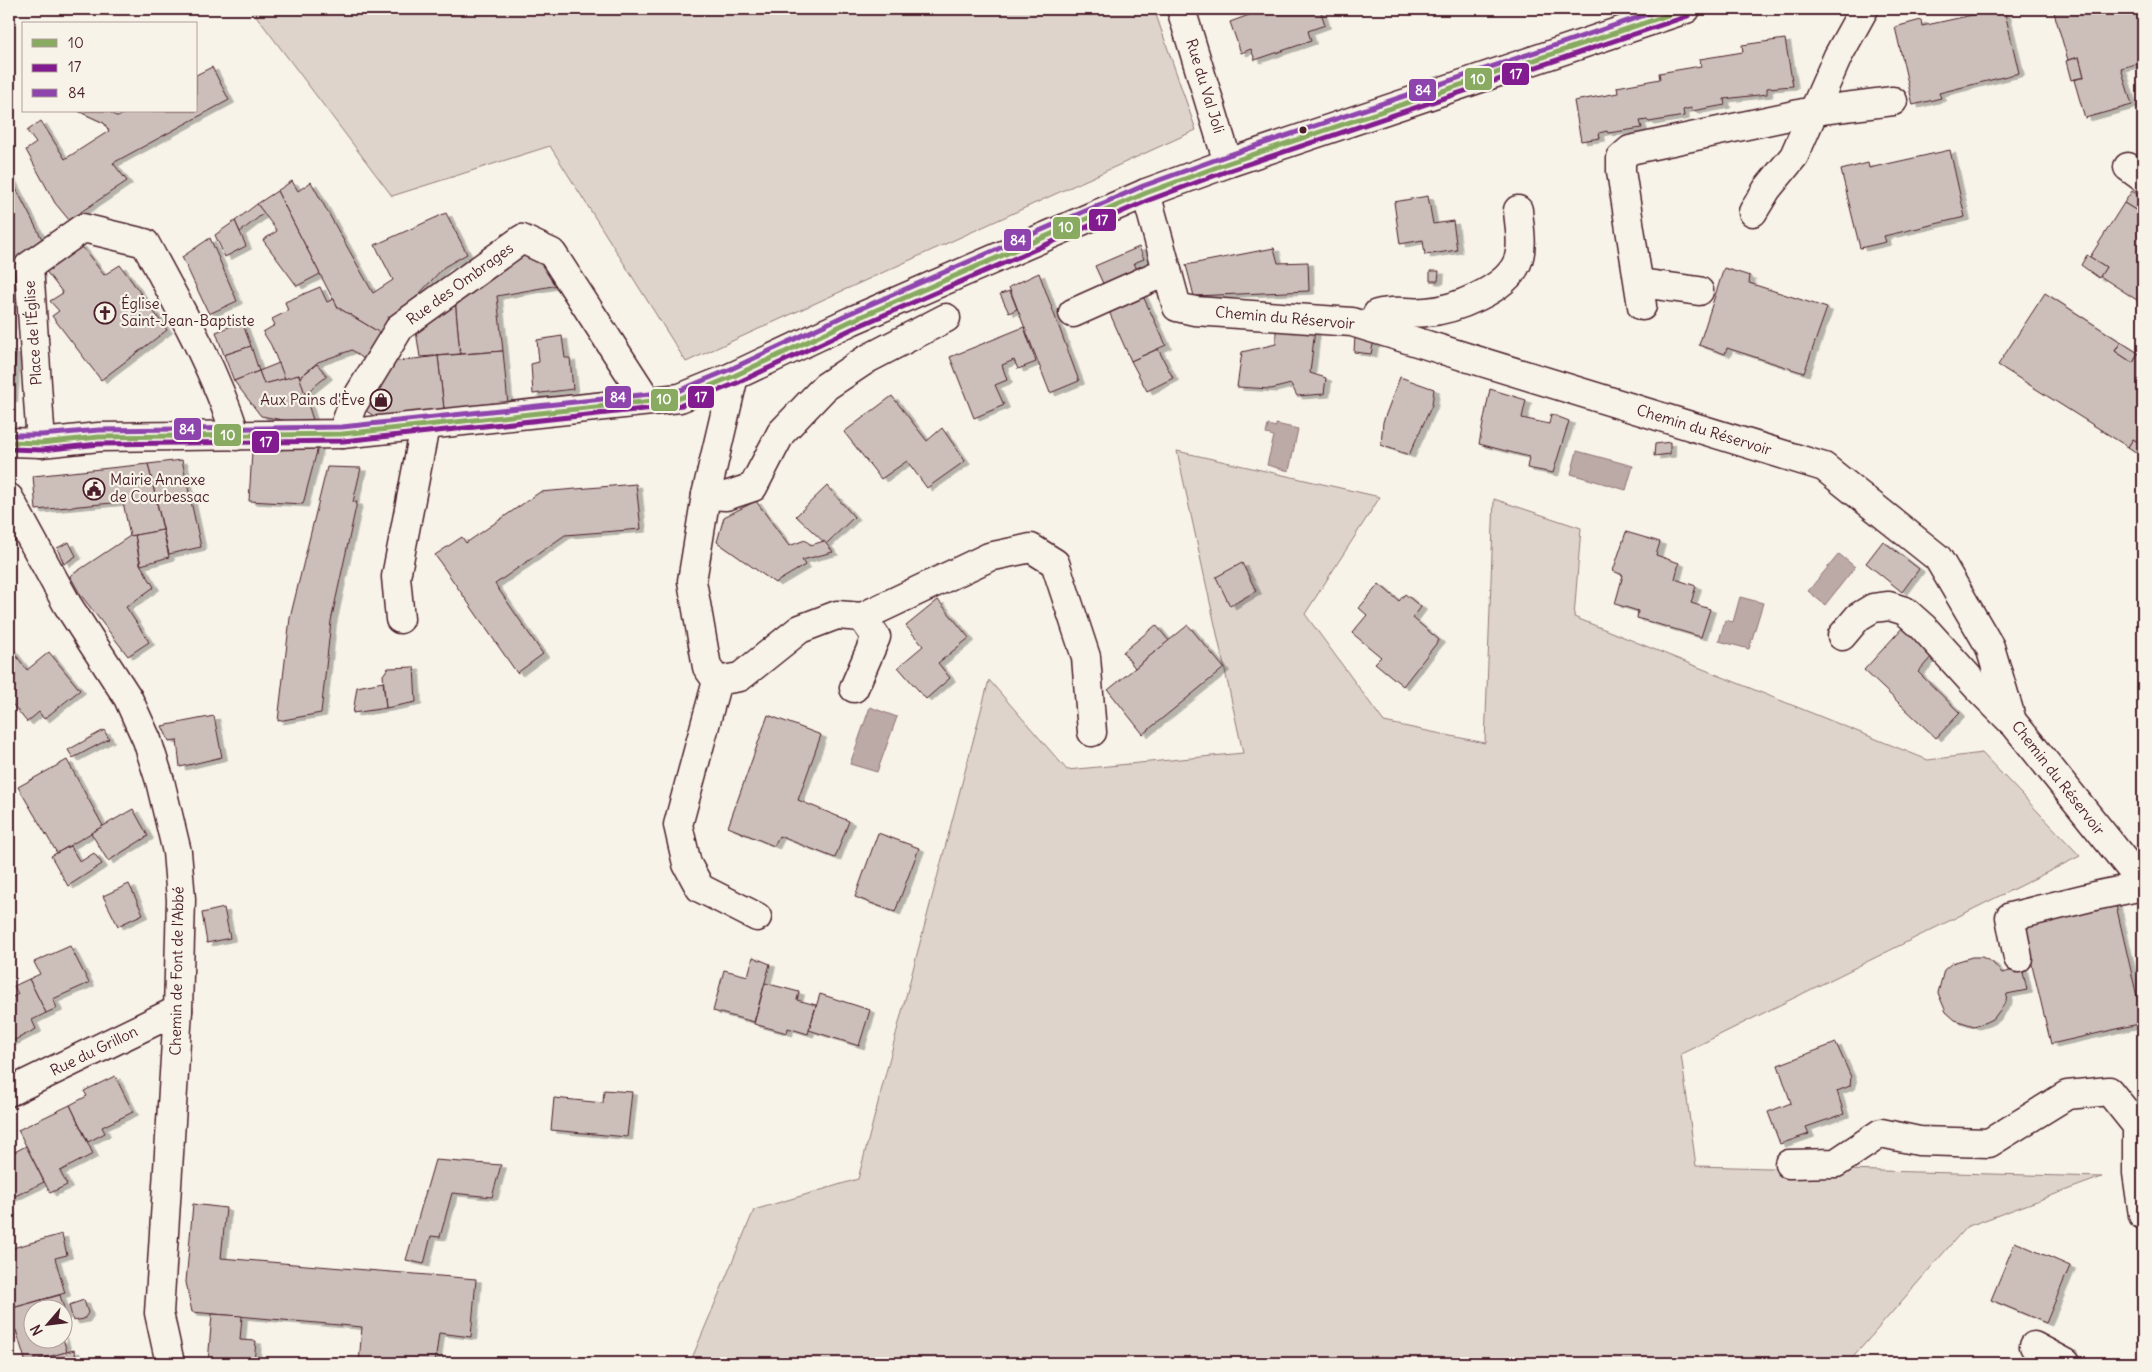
<svg xmlns="http://www.w3.org/2000/svg" width="2152" height="1372" font-family="Delius,sans-serif">
<style>
.green{fill:#ded4cc;stroke:#947a7c}
.water{fill:#bcaaa7;stroke:#8e7275}
.building{fill:#ccbfb9;stroke:#4a1f2b;filter:url(#shadow)}
.lines{fill:none;stroke-linecap:round;stroke-linejoin:round}
.minor-casing{stroke:#4a1f2b;stroke-width:31}
.minor{stroke:#f7f3e8;stroke-width:28}
.bus-1-casing{stroke:#f7f3e8;stroke-width:9}
.bus-2-casing{stroke:#f7f3e8;stroke-width:9}
.bus-3-casing{stroke:#f7f3e8;stroke-width:9}
.bus-1{stroke:#88aa61;stroke-width:5}
.bus-2{stroke:#821b8f;stroke-width:5}
.bus-3{stroke:#8e44ad;stroke-width:5}
.bus-dot{fill:#4a1f2b;stroke:#f7f3e8;stroke-width:2}
.labels{text-anchor:middle;stroke-width:4.5;stroke-linejoin:round;paint-order:stroke}
.street-label{font-size:15px;fill:#4a1f2b;stroke:#f7f3e8}
.poi-label{font-size:15px;fill:#4a1f2b;stroke:#f7f3e8;text-anchor:start}
.line-badge{stroke:#f7f3e8;stroke-width:2}
.badge-label{font-size:14px;text-anchor:middle;font-weight:bold;fill:#fff}
</style>
<defs>
<filter id="shadow"><feDropShadow dx="5.5" dy="3" stdDeviation="0" flood-color="#0004"/></filter>
</defs>
<rect width="100%" height="100%" fill="#f7f3e8"/>
<filter id="ink" filterUnits="userSpaceOnUse"><feTurbulence type="fractalNoise" baseFrequency=".02" numOctaves="2"/><feDisplacementMap in="SourceGraphic" scale="10" xChannelSelector="R" yChannelSelector="G"/><feConvolveMatrix kernelMatrix="1 2 1 2 8 2 1 2 1" color-interpolation-filters="sRGB"/></filter>
<g filter="url(#ink)">
<g class="green">
<polygon points="251,9 1154,9 1196,130 686,362 550,146 392,196"/>
<polygon points="1177,451 1380,497 1305,614 1384,722 1485,743 1494,499 1581,528 1574,617 1928,760 1982,753 2080,856 1681,1054 1696,1166 2102,1177 1966,1227 1848,1363 690,1363 754,1210 858,1179 989,680 1067,770 1243,753"/>
</g>
<g class="water">
<polygon points="1276,424 1298,429 1289,471 1267,465 1274,436 1266,434 1268,425 1276,427"/>
<polygon points="1577,451 1633,466 1626,490 1571,474"/>
<polygon points="1839,554 1855,567 1825,605 1808,591"/>
<polygon points="1740,597 1763,603 1749,649 1719,641 1725,620 1733,622"/>
<polygon points="870,707 897,717 877,772 850,764"/>
</g>
<g class="building">
<polygon points="1247,9 1320,9 1325,25 1308,31 1311,41 1255,60 1251,49 1241,53 1230,22 1249,15"/>
<polygon points="1975,9 2004,9 2019,73 1939,93 1941,98 1913,105 1895,27 1921,20 1922,26 1977,14"/>
<polygon points="2053,9 2143,9 2143,62 2121,68 2132,105 2085,118 2074,80 2084,77 2079,57 2068,60"/>
<polygon points="1785,39 1793,86 1767,88 1767,94 1724,99 1725,105 1692,111 1691,108 1683,110 1684,116 1649,122 1647,120 1640,121 1642,128 1608,133 1607,131 1599,133 1600,138 1581,141 1574,101 1618,93 1617,87 1660,79 1659,73 1701,66 1700,59 1743,52 1742,45"/>
<polygon points="2079,57 2084,77 2071,80 2066,61"/>
<polygon points="212,67 229,100 113,163 127,181 69,220 55,203 26,150 36,143 27,131 41,121 65,159 109,131 104,123 78,111 108,111 118,117 128,111 196,111 196,75"/>
<polygon points="1950,150 1965,217 1884,236 1886,242 1860,248 1841,170 1868,163 1869,168"/>
<polygon points="9,175 43,241 16,263 9,251"/>
<polygon points="292,181 298,191 311,182 373,293 393,280 375,245 446,213 467,254 444,267 382,334 337,307 277,191"/>
<polygon points="277,191 320,274 297,286 263,240 277,231 257,204"/>
<polygon points="2132,191 2143,198 2142,214 2124,203"/>
<polygon points="1428,196 1433,224 1453,221 1457,250 1425,255 1423,240 1400,244 1394,202"/>
<polygon points="2124,203 2142,214 2143,211 2143,304 2100,276 2106,267 2090,257"/>
<polygon points="257,204 264,213 240,232 235,221"/>
<polygon points="235,221 246,246 225,257 215,235"/>
<polygon points="210,238 237,301 209,314 182,257"/>
<polygon points="80,244 104,275 120,265 167,330 101,380 52,316 59,311 50,301 63,293 45,270"/>
<polygon points="1139,247 1144,259 1134,263 1139,274 1105,288 1095,266"/>
<polygon points="1274,248 1278,263 1308,262 1309,291 1194,296 1186,265"/>
<polygon points="530,255 545,263 558,285 497,296 503,351 460,354 455,299 515,257"/>
<polygon points="2087,255 2106,267 2099,278 2081,265"/>
<polygon points="1724,268 1750,276 1749,283 1827,308 1804,373 1727,348 1725,354 1699,345"/>
<polygon points="1430,271 1439,271 1438,281 1430,281"/>
<polygon points="9,273 21,282 19,306 9,299"/>
<polygon points="1039,273 1079,381 1050,393 1009,287"/>
<polygon points="320,287 327,302 334,299 337,307 382,334 365,360 352,350 318,362 299,378 299,375 285,379 271,345 263,332 275,325 272,319 288,311 285,302"/>
<polygon points="1010,291 1017,309 1009,313 1000,294"/>
<polygon points="1141,292 1166,345 1131,361 1107,307"/>
<polygon points="2045,293 2121,342 2115,351 2133,363 2138,353 2143,357 2143,445 2133,439 2128,447 1998,365"/>
<polygon points="455,299 460,354 420,357 416,331"/>
<polygon points="242,322 251,346 224,355 216,332"/>
<polygon points="1276,323 1315,329 1310,373 1326,378 1324,394 1297,396 1291,384 1271,389 1237,387 1242,352 1276,344"/>
<polygon points="1024,327 1036,362 1018,369 1014,360 1002,365 1007,380 995,385 1004,405 974,418 950,357"/>
<polygon points="562,336 565,358 570,358 573,389 533,394 531,364 539,362 537,340"/>
<polygon points="1355,336 1374,340 1371,354 1354,352"/>
<polygon points="2121,342 2138,353 2133,363 2115,351"/>
<polygon points="251,346 259,371 234,381 224,355"/>
<polygon points="1158,349 1173,378 1147,391 1131,361"/>
<polygon points="9,350 16,353 14,370 9,368"/>
<polygon points="503,351 508,405 444,409 438,356"/>
<polygon points="438,356 444,409 374,416 360,407 390,362"/>
<polygon points="279,363 285,379 264,384 259,371"/>
<polygon points="317,364 327,376 305,394 299,378"/>
<polygon points="9,368 14,370 12,399 9,398"/>
<polygon points="259,371 264,384 299,375 313,420 293,422 261,416 234,381"/>
<polygon points="1400,377 1434,389 1432,405 1409,455 1381,445 1383,422"/>
<polygon points="1490,389 1526,400 1522,418 1549,424 1551,414 1569,421 1553,473 1527,468 1529,457 1479,444"/>
<polygon points="892,396 927,441 942,428 965,461 927,488 907,461 881,479 844,432"/>
<polygon points="2133,439 2143,445 2143,457 2128,447"/>
<polygon points="1670,442 1670,454 1654,456 1655,444"/>
<polygon points="318,447 303,504 249,501 252,452"/>
<polygon points="182,460 201,547 169,554 148,464"/>
<polygon points="148,464 163,530 130,536 123,502 36,510 33,476"/>
<polygon points="327,467 361,468 353,502 357,502 331,621 321,713 278,721 290,618"/>
<polygon points="636,484 641,529 565,535 495,584 543,654 517,673 435,555 462,537 466,543 540,492"/>
<polygon points="827,486 854,517 826,544 796,516"/>
<polygon points="756,501 789,546 805,540 811,545 824,541 833,552 802,560 805,565 775,583 717,542 724,517"/>
<polygon points="163,530 169,557 141,565 135,535"/>
<polygon points="1626,532 1660,542 1656,555 1679,563 1675,579 1696,586 1691,603 1710,609 1701,637 1637,618 1638,611 1615,604 1623,575 1613,571"/>
<polygon points="135,535 140,564 154,587 126,607 149,642 128,656 80,594 70,576 130,536"/>
<polygon points="1883,541 1919,569 1902,592 1866,563"/>
<polygon points="69,542 76,556 64,564 57,548"/>
<polygon points="1242,563 1256,591 1230,606 1216,577"/>
<polygon points="1379,584 1399,601 1405,594 1421,607 1413,618 1439,640 1403,686 1375,663 1381,657 1352,633 1367,615 1359,608"/>
<polygon points="938,600 969,638 938,663 950,678 926,699 898,667 923,646 906,626"/>
<polygon points="1156,625 1169,641 1135,668 1123,652"/>
<polygon points="1188,625 1224,668 1143,734 1108,690"/>
<polygon points="1904,626 1933,655 1918,672 1960,713 1936,738 1864,670"/>
<polygon points="9,646 27,670 49,652 80,690 44,719 39,712 27,722 9,700 9,695 11,692 9,689"/>
<polygon points="414,667 416,702 386,708 383,675 388,668"/>
<polygon points="383,682 386,708 353,713 357,687"/>
<polygon points="768,715 821,735 798,800 849,821 835,858 779,836 774,846 728,827"/>
<polygon points="214,716 222,757 180,767 177,740 169,741 162,726"/>
<polygon points="104,730 109,739 73,758 68,750"/>
<polygon points="67,760 103,826 57,853 18,787"/>
<polygon points="133,809 148,836 108,861 91,833"/>
<polygon points="878,833 919,848 895,912 855,897"/>
<polygon points="70,846 80,862 94,853 102,864 68,886 51,856"/>
<polygon points="129,884 143,914 118,926 103,896"/>
<polygon points="2115,901 2143,1023 2051,1044 2022,923"/>
<polygon points="224,908 230,938 207,943 202,913"/>
<polygon points="70,946 89,983 53,999 57,1008 46,1013 29,979 40,974 34,962"/>
<polygon points="753,957 770,964 754,1022 713,1011 724,970 748,976"/>
<polygon points="1972,957 1982,957 1992,962 2002,973 2022,968 2027,990 2007,994 2006,1002 1994,1018 1984,1023 1974,1026 1955,1020 1946,1012 1938,993 1944,970 1952,963"/>
<polygon points="29,979 46,1013 32,1020 36,1029 9,1043 9,999 18,994 14,986"/>
<polygon points="765,983 799,992 797,1000 816,1005 808,1034 788,1028 787,1033 754,1024"/>
<polygon points="820,994 870,1010 859,1046 809,1030"/>
<polygon points="1836,1043 1851,1077 1850,1086 1837,1091 1844,1114 1806,1127 1809,1134 1780,1144 1768,1112 1791,1103 1778,1065"/>
<polygon points="115,1076 133,1112 102,1127 105,1133 88,1142 70,1105 87,1096 84,1091"/>
<polygon points="604,1090 632,1092 627,1137 551,1130 554,1098 603,1103"/>
<polygon points="70,1105 93,1154 60,1171 67,1185 50,1193 18,1130"/>
<polygon points="26,1146 44,1182 9,1199 9,1155"/>
<polygon points="435,1160 501,1165 492,1197 452,1193 440,1237 431,1236 424,1264 406,1260"/>
<polygon points="193,1204 226,1208 221,1258 476,1279 471,1337 439,1333 435,1363 359,1363 362,1327 192,1312 186,1282"/>
<polygon points="62,1234 67,1255 55,1258 65,1293 9,1309 9,1249"/>
<polygon points="2015,1242 2070,1266 2046,1323 1991,1300"/>
<polygon points="60,1295 66,1315 62,1317 62,1310 32,1310 32,1340 62,1340 62,1335 67,1352 26,1363 16,1330 9,1332 9,1309"/>
<polygon points="84,1300 88,1313 84,1319 73,1321 69,1305"/>
<polygon points="212,1314 242,1316 240,1340 256,1341 254,1363 208,1363"/>
<polygon points="74,1350 78,1363 33,1363 32,1361"/>
</g>
<g class="lines">
<g class="minor-casing">
<g id="minor">
<polyline points="1181,9 1228,163"/>
<polyline points="2128,167 2143,178"/>
<polyline points="1146,193 1177,307 1195,311 1352,322 1824,467 1938,558 1990,647 2012,721 2143,884"/>
<polyline points="1753,212 1767,189 1794,156 1838,56 1864,9"/>
<polyline points="1640,283 1699,291"/>
<polyline points="1642,306 1621,171 1621,158 1630,150 1813,111 1893,101"/>
<polyline points="1073,313 1167,271"/>
<path d="M1371,327L1377,314C1397,309 1407,314 1426,312C1454,310 1505,290 1517,263C1524,247 1519,226 1518,210"/>
<polyline points="734,376 706,495 692,581 707,667 717,681 678,825 687,864 700,888 757,917"/>
<polyline points="342,434 352,406 400,327 522,239 552,253 647,400"/>
<polyline points="9,442 41,443 99,437 342,434 680,398 734,376 851,321 1146,193 1228,163 1686,9"/>
<path d="M41,443L29,266L83,228L145,243C179,306 214,368 236,436"/>
<polyline points="706,495 726,496 753,487 781,433 825,387 867,359 946,318"/>
<polyline points="9,498 67,604 128,698 147,740 160,781 177,852 181,899 178,1010 159,1313 170,1363"/>
<polyline points="400,619 396,577 425,426"/>
<polyline points="1842,636 1858,617 1873,608 1889,606 1905,611 1923,627 1979,689 2011,721"/>
<polyline points="717,681 740,677 800,629 837,615 862,617 989,557 1031,548 1055,563 1086,657 1092,732"/>
<polyline points="854,688 876,637 862,617"/>
<polyline points="2018,958 2010,917 2099,895 2143,886"/>
<polyline points="9,1092 178,1010"/>
<polyline points="1789,1164 1836,1163 1881,1133 1919,1141 1989,1143 2067,1095 2109,1091 2137,1126 2137,1173 2143,1215"/>
<polyline points="2034,1346 2066,1363"/>
</g>
</g>
<use href="#minor" class="minor"/>
<g class="bus-1-casing">
<polyline id="bus-1" points="9,442 41,443 99,437 342,434 680,398 734,376 851,321 1146,193 1228,163 1686,9"/>
</g>
<g class="bus-2-casing">
<polyline id="bus-2" points="9,449 42,450 99,444 343,441 682,405 737,383 854,328 1149,200 1230,170 1688,16"/>
</g>
<g class="bus-3-casing">
<polyline id="bus-3" points="9,435 41,435 99,430 342,427 678,391 731,369 848,314 1143,186 1226,156 1663,9"/>
</g>
<use href="#bus-1" class="bus-1"/>
<use href="#bus-2" class="bus-2"/>
<use href="#bus-3" class="bus-3"/>
</g>
</g>
<defs>
<g id="church-ring" transform="scale(1.125)"><circle r="9.5" fill="#f7f3e8" stroke="#4a1f2b" stroke-width="1.5"/><path d="M-1.2-6h2.4v3.5h3.3v2.4h-3.3V6h-2.4V-.1h-3.3v-2.4h3.3Z" fill="#4a1f2b"/></g>
<g id="shop-ring" transform="scale(1.125)"><circle r="9.5" fill="#f7f3e8" stroke="#4a1f2b" stroke-width="1.5"/><path d="M-5-2.5h2.3a2.7 3.5 0 0 1 5.4 0H5L5.5 6h-11ZM-1.5-2.5h3a1.5 2.3 0 0 0-3 0Z" fill="#4a1f2b"/></g>
<g id="civic-ring" transform="scale(1.125)"><circle r="9.5" fill="#f7f3e8" stroke="#4a1f2b" stroke-width="1.5"/><path d="M-.6-6.5H3V-4.5H.6V-3L4-1V1h2V6H-6V1h2V-1L-.6-3ZM-1.2 2.5V6h2.4V2.5Z" fill="#4a1f2b"/></g>
</defs>
<g fill-rule="evenodd">
<use href="#church-ring" x="105" y="313"/>
<use href="#shop-ring" x="381" y="400"/>
<use href="#civic-ring" x="94" y="489"/>
</g>
<circle class="bus-dot" cx="1303" cy="130" r="4.5"/>
<g class="labels">
<g class="street-label">
<text transform="translate(1205 86) rotate(73)" y="5">Rue du Val Joli</text>
<text transform="translate(460 284) rotate(-36)" y="5">Rue des Ombrages</text>
<text transform="translate(1285 318) rotate(5)" y="5">Chemin du Réservoir</text>
<text transform="translate(33 333) rotate(-94)" y="5">Place de l'Église</text>
<text transform="translate(1704 430) rotate(17)" y="5">Chemin du Réservoir</text>
<text transform="translate(2058 778) rotate(52)" y="5">Chemin du Réservoir</text>
<text transform="translate(177 971) rotate(-89)" y="5">Chemin de Font de l'Abbé</text>
<text transform="translate(94 1051) rotate(-26)" y="5">Rue du Grillon</text>
</g>
<g class="poi-label">
<text x="121" y="309">Église<tspan x="121" dy="17">Saint-Jean-Baptiste</tspan></text>
<text x="365" y="405" text-anchor="end">Aux Pains d'Ève</text>
<text x="110" y="485">Mairie Annexe<tspan x="110" dy="17">de Courbessac</tspan></text>
</g>
</g>
<g class="line-badge">
<rect x="1501" y="62" width="29" height="24" rx="5" fill="#821b8f"/>
<rect x="1464" y="67" width="29" height="24" rx="5" fill="#88aa61"/>
<rect x="1408" y="78" width="29" height="24" rx="5" fill="#8e44ad"/>
<rect x="1088" y="208" width="29" height="24" rx="5" fill="#821b8f"/>
<rect x="1052" y="216" width="29" height="24" rx="5" fill="#88aa61"/>
<rect x="1003" y="228" width="29" height="24" rx="5" fill="#8e44ad"/>
<rect x="604" y="385" width="28" height="24" rx="5" fill="#8e44ad"/>
<rect x="687" y="385" width="28" height="24" rx="5" fill="#821b8f"/>
<rect x="650" y="388" width="29" height="24" rx="5" fill="#88aa61"/>
<rect x="173" y="417" width="29" height="24" rx="5" fill="#8e44ad"/>
<rect x="213" y="423" width="29" height="24" rx="5" fill="#88aa61"/>
<rect x="251" y="430" width="29" height="24" rx="5" fill="#821b8f"/>
</g>
<g class="badge-label">
<text x="1516" y="79">17</text>
<text x="1478" y="84">10</text>
<text x="1423" y="95">84</text>
<text x="1102" y="225">17</text>
<text x="1066" y="232">10</text>
<text x="1018" y="245">84</text>
<text x="618" y="402">84</text>
<text x="701" y="402">17</text>
<text x="664" y="404">10</text>
<text x="187" y="434">84</text>
<text x="228" y="440">10</text>
<text x="266" y="447">17</text>
</g>
<rect width="2152" height="1372" fill="none" stroke="#f7f3e8" stroke-width="30"/>
<rect x="15" y="15" width="2122" height="1342" fill="none" stroke="#4a1f2b" stroke-width="2" filter="url(#ink)"/>
<rect x="22" y="22" width="175" height="90" fill="#f7f3e8" stroke="#b29e9c"/>
<rect x="32" y="39" width="25" height="8" fill="#88aa61" stroke="#b29e9c"/>
<text x="68" y="48" font-size="15" fill="#4a1f2b">10</text>
<rect x="32" y="64" width="25" height="8" fill="#821b8f" stroke="#b29e9c"/>
<text x="68" y="72" font-size="15" fill="#4a1f2b">17</text>
<rect x="32" y="89" width="25" height="8" fill="#8e44ad" stroke="#b29e9c"/>
<text x="68" y="98" font-size="15" fill="#4a1f2b">84</text>
<g transform="translate(48 1324) rotate(242)"><circle r="24" fill="#f7f3e8" stroke="#b29e9c"/>
<path d="M0-4L9 19L0 12L-9 19Z" fill="#4a1f2b"/>
<text y="-8" font-size="14" font-weight="bold" text-anchor="middle" fill="#4a1f2b">N</text>
</g>
</svg>
